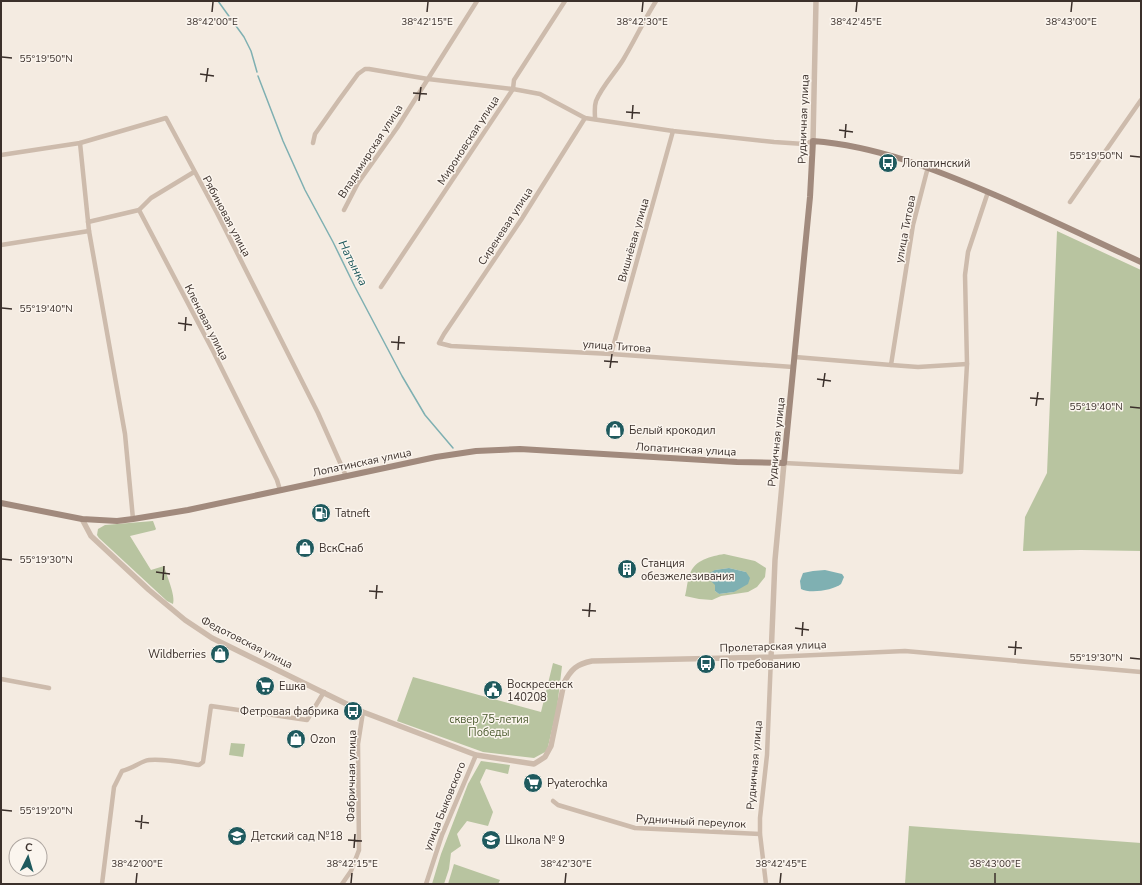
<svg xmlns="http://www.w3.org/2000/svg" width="1142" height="885" font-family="'Nunito Sans',sans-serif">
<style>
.green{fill:#b8c4a0;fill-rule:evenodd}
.water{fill:#7fb0b2}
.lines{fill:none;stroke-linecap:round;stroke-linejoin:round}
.stream{stroke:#7fb0b2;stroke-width:1.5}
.minor{stroke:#cdbbac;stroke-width:4.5}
.tertiary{stroke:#cdbbac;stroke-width:5.5}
.secondary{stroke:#a18a7d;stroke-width:6}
.ticks{fill:none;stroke:#3b302b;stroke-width:1.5}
.labels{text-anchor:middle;stroke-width:3;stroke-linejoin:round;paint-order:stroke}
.street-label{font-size:11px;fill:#3b302b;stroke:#fbf5ee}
.poi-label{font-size:11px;fill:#3b302b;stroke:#fbf5ee;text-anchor:start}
.park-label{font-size:11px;fill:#4a5a2e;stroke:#fbf5ee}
.water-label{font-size:12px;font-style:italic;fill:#1f5a5e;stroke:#fbf5ee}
.ticks-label{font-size:10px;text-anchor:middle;fill:#3b302b;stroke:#fbf5ee;stroke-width:3;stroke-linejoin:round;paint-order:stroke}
</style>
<rect width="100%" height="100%" fill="#f4ebe1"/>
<g class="green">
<polygon points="1057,231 1141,270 1141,551 1081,550 1023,551 1025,517 1047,473"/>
<path d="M153,521L156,529L155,530L130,536L151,570L164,566C166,574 176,596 173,604L167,601L99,538L97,535L98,529L105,525Z"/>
<path d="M724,554L755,561L766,568L765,577L757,587L748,592L721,596L712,600L699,599L685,596C687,589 687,581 690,574C694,560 712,556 724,554ZM729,568L746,572L734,592L719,594L715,591V570Z"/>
<polygon points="553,663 562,666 557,708 547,751 534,758 483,752 397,721 413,677 541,712"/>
<polygon points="231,743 245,744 243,757 229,755"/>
<polygon points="481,761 510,765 508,774 486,769 480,782 493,812 488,826 467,821 457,834 461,846 451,853 449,869 444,884 432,884 441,854 468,784"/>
<polygon points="909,826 1141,843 1141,884 905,884"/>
<polygon points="454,864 500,880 498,884 448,884"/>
</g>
<g class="water">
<polygon points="729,568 746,572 750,578 748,584 734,592 719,594 715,591 715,585 709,579 708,574 715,570"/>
<path d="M825,570L842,574L844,577L841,584C834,590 810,594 801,589L800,581L803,573L813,571Z"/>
</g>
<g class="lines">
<g class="stream">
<polyline points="218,1 244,37 251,51 257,72"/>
<polyline points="258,76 283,141 305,190 333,242 355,287 402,376 425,415 453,448"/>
</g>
<g class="minor">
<polyline points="585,118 521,220 444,334 439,343 451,346 611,354 793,367"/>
<path d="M595,119C595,113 594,107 596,101C602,86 615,73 623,60C635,40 644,20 656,1"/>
<polyline points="80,143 89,231 125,434 133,519"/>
<polyline points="313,143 315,134 339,100 358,74 365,69 369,69 428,79 513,89 540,94 585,118 673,131 774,142 804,144 813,141"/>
<polyline points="1,155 80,143 166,118 217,213 318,413 346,476"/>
<polyline points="1070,202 1141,100"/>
<polyline points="139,210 151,198 194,172"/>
<polyline points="344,210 358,183 397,128 477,1"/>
<polyline points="88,222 139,210 213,351 277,480 280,490"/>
<polyline points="1,245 89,231"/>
<polyline points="381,287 513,89 514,80 565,1"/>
<polyline points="611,354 673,131"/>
<polyline points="795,357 891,365 913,225 928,167"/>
<polyline points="891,365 918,367 967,364"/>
<polyline points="784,463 961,472 967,364 965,275 968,252 988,192"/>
<polyline points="1,679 49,688"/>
<polyline points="553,801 558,805 635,828 760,834"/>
<path d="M102,884L114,787L122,771C131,769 137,764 145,761C156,757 186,763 199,765L203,762L211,706L307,720L324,692"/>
<polyline points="342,884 351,871 359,850 358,744 363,712"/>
<polyline points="426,884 442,835 476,755"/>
<polyline points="766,884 760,834 760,818 767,755 771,657 905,651 1141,672"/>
</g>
<g class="tertiary">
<polyline points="813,141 816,1"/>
<path d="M82,519L91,536L149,590L185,620L212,638L363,712L476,755L534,764L545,757L551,746L564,683C571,669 577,664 592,661L771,657L775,560L784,463"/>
</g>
<path class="secondary" d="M1,503L82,519L117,521L133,519L188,510L436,457L476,451L520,449L737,462L784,463L810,197L813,141C877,146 937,170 995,195C1044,216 1093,240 1141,262"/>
</g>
<path class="ticks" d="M212,12L213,2M427,12L428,2M642,12L643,2M856,12L857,2M1071,12L1072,2M2,57L12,58M200,74L214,76M206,82L208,68M413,93L427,94M419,101L421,87M626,112L640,113M632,119L633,105M839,130L853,132M845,138L846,124M1130,156L1140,157M2,308L12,309M178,323L192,325M185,331L186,317M391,342L405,343M398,350L399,336M604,361L618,362M610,368L612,354M817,379L831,381M823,387L825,373M1030,398L1044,399M1036,406L1038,392M1130,407L1140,408M2,559L12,560M156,572L170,574M163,580L164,566M369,591L383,592M376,599L377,585M582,610L596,611M589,617L590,603M795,628L809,630M802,636L803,622M1008,647L1022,648M1015,655L1016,641M1130,658L1140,659M2,810L12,811M135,821L149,823M141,829L142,815M348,840L362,841M354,848L355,834M136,883L137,873M351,883L352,873M565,883L566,873M780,883L781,873M995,883V873"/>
<defs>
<g id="bus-disc" transform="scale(1)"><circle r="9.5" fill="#1f5a5e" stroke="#fbf5ee"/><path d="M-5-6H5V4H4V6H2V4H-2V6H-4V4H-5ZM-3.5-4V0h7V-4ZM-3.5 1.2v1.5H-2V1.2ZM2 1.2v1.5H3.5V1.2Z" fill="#fff"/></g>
<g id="shop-disc" transform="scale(1)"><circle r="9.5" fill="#1f5a5e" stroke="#fbf5ee"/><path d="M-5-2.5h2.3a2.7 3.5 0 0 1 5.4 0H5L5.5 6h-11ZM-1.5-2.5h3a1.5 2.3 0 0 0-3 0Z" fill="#fff"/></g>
<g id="fuel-disc" transform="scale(1)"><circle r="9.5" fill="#1f5a5e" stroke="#fbf5ee"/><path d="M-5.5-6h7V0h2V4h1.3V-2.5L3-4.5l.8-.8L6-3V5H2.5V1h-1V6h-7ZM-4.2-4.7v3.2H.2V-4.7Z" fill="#fff"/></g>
<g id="building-disc" transform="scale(1)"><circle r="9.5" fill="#1f5a5e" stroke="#fbf5ee"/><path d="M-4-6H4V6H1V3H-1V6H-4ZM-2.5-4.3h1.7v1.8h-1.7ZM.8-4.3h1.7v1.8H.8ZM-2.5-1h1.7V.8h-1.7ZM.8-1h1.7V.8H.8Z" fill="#fff"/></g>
<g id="supermarket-disc" transform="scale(1)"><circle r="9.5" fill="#1f5a5e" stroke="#fbf5ee"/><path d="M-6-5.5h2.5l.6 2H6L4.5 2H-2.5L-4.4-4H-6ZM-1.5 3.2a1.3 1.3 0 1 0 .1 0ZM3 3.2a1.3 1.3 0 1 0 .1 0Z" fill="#fff"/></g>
<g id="civic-disc" transform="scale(1)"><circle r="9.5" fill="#1f5a5e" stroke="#fbf5ee"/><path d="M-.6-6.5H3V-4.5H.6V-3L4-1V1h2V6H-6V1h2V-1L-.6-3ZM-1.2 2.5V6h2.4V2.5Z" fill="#fff"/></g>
<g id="school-disc" transform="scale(1)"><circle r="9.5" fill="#1f5a5e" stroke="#fbf5ee"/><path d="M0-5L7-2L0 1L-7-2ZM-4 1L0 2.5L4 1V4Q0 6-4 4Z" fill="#fff"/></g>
</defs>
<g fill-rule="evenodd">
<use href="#bus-disc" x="888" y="163"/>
<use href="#shop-disc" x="615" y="430"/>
<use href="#fuel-disc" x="321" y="513"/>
<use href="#shop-disc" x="305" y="548"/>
<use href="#building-disc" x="627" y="569"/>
<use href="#shop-disc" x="220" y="654"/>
<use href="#bus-disc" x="706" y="664"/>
<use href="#supermarket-disc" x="265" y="686"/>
<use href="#civic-disc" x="493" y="690"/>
<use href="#bus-disc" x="353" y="711"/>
<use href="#shop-disc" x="296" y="739"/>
<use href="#supermarket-disc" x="533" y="783"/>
<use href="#school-disc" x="237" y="836"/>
<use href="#school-disc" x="491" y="840"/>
</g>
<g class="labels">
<g class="street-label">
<text transform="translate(803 119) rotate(-88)" y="4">Рудничная улица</text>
<text transform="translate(468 140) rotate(-57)" y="4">Мироновская улица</text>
<text transform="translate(370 151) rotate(-57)" y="4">Владимирская улица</text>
<text transform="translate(227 216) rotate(62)" y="4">Рябиновая улица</text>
<text transform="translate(505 226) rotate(-57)" y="4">Сиреневая улица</text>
<text transform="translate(905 229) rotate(-79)" y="4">улица Титова</text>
<text transform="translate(633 240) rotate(-74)" y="4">Вишнёвая улица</text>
<text transform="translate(207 322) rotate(63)" y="4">Кленовая улица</text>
<text transform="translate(617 346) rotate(4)" y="4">улица Титова</text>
<text transform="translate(776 442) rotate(-84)" y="4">Рудничная улица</text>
<text transform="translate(686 449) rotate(3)" y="4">Лопатинская улица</text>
<text transform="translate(362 462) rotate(-12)" y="4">Лопатинская улица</text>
<text transform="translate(247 642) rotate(27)" y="4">Федотовская улица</text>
<text transform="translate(773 646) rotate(-2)" y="4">Пролетарская улица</text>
<text transform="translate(754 765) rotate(-85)" y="4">Рудничная улица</text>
<text transform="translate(351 776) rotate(-89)" y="4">Фабричная улица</text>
<text transform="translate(444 806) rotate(-68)" y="4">улица Быковского</text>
<text transform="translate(691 821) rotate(3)" y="4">Рудничный переулок</text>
</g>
<g class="poi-label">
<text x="902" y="167">Лопатинский</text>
<text x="629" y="434">Белый крокодил</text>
<text x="335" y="517">Tatneft</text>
<text x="319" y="552">ВскСнаб</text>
<text x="641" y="567">Станция<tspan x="641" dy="13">обезжелезивания</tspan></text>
<text x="206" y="658" text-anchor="end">Wildberries</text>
<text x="720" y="668">По требованию</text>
<text x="507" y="688">Воскресенск<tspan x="507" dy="13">140208</tspan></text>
<text x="279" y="690">Ешка</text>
<text x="339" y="715" text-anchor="end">Фетровая фабрика</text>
<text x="310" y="743">Ozon</text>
<text x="547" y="787">Pyaterochka</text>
<text x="251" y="840">Детский сад №18</text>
<text x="505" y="844">Школа № 9</text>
</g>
<g class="park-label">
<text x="489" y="723">сквер 75-летия<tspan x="489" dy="13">Победы</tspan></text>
</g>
<g class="water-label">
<text transform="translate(353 263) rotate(63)" y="4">Натынка</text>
</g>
</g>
<g class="ticks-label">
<text x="212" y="25">38°42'00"E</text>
<text x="427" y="25">38°42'15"E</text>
<text x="642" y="25">38°42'30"E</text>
<text x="856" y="25">38°42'45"E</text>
<text x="1071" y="25">38°43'00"E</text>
<text x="46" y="62">55°19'50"N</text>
<text x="1096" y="159">55°19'50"N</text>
<text x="46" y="312">55°19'40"N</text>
<text x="1096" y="410">55°19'40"N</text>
<text x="46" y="563">55°19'30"N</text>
<text x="1096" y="661">55°19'30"N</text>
<text x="46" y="814">55°19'20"N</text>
<text x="137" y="867">38°42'00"E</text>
<text x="352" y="867">38°42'15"E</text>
<text x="566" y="867">38°42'30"E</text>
<text x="781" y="867">38°42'45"E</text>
<text x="995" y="867">38°43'00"E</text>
</g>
<rect width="1142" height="885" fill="none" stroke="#3b302b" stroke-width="4"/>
<g transform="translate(28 857) rotate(5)"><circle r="19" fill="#fbf5ee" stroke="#aea6a0"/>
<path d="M0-3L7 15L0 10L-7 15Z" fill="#1f5a5e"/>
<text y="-6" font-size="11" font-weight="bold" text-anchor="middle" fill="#3b302b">С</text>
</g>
</svg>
